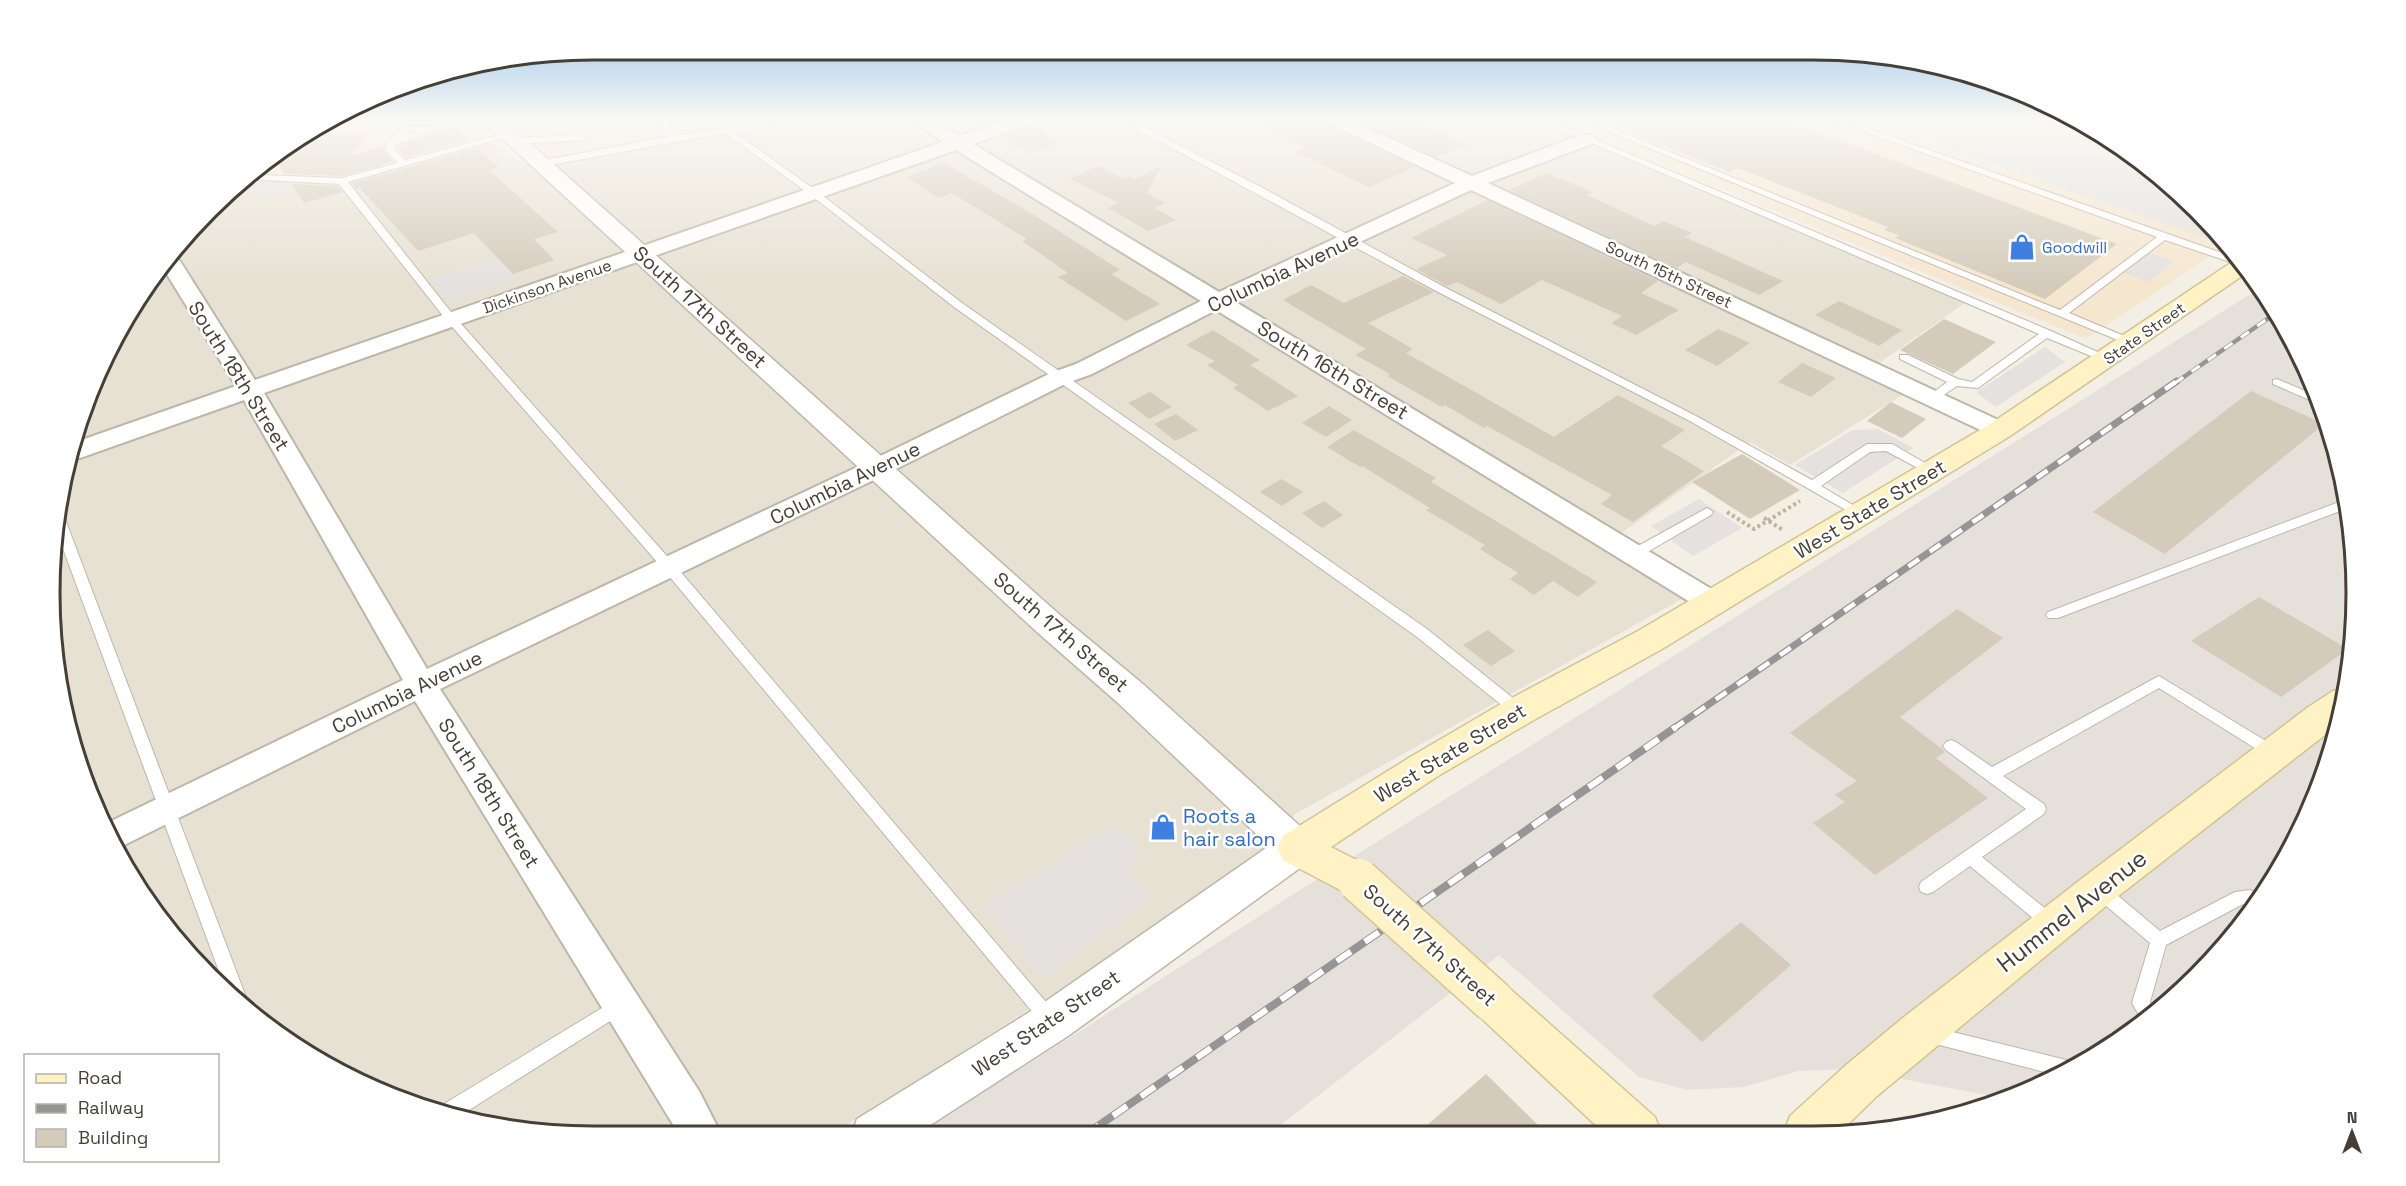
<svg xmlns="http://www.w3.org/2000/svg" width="2406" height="1186" font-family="'Space Grotesk',sans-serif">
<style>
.residential{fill:#e7e1d3}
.commercial{fill:#f5e6d0}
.industrial{fill:#e5e0da}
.parking{fill:#e4e1de}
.building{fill:#d4cbbb}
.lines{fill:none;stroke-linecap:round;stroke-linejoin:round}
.service-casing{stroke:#beb7a8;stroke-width:2}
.minor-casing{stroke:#beb7a8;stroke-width:4}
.tertiary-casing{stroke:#beb7a8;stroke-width:3}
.secondary-casing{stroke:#d3c395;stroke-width:3}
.path{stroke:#c0b399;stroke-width:4;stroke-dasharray:3 3;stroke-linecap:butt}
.service{fill:#fff;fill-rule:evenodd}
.minor{fill:#fff;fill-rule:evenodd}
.tertiary{fill:#fff;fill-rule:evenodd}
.secondary{fill:#fff2c4;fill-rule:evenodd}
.rail-far2-casing{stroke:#959595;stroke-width:4.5}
.rail-far1-casing{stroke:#959595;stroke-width:7}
.rail-casing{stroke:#959595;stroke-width:8}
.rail-far2{stroke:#fff;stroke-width:3;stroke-dasharray:10;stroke-linecap:butt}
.rail-far1{stroke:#fff;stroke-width:4.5;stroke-dasharray:13;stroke-linecap:butt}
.rail{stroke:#fff;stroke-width:6;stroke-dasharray:17;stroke-linecap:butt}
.secondary-bridge-casing{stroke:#d3c395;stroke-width:45;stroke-linecap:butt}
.secondary-bridge{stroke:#fff2c4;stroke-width:42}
.labels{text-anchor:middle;stroke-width:5;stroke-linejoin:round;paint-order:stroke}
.far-shop-label{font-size:16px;fill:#366cbe;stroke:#fff;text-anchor:start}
.far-street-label{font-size:16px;fill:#453f35;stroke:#fff}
.street-label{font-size:20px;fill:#453f35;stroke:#fff}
.shop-label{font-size:20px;fill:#366cbe;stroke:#fff;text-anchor:start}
.near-street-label{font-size:24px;fill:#453f35;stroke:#fff}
.rim{fill:none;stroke:#453f35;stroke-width:3}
</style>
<rect width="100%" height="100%" fill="#f3efe5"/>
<polygon class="residential" points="796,120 1531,120 1966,302 1875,366 1915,387 1790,465 1750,442 1606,544 1687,596 1295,814 1259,863 830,1136 593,1136 487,1126 385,1095 234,1001 162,924 106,834 54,664 60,487 91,385 141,291 245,180 311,180 332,186 488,142 518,161 563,162"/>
<g class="commercial">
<polygon points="341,120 780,120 552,160 518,126 348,178 249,176 262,162"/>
<polygon points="1553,120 2075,120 2115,141 2198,209 2227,245 2086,339"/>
</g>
<polygon class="industrial" points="2262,287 2315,385 2346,487 2356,593 2346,699 2315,801 2244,924 2144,1024 2021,1095 2007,1099 1850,1069 1798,1071 1744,1087 1687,1090 1639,1077 1499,955 1269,1134 918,1135 1289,897"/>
<g class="parking">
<polygon points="543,120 597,120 599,127 545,136"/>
<polygon points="1868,120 2075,120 2115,141 2198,209 2222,238 2218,242"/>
<polygon points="638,129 653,134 601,143 587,138"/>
<polygon points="244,181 295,182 279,196 230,196"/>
<polygon points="2144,250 2174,261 2148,282 2118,270"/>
<polygon points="496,258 517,279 450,302 431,279"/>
<polygon points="2045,347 2065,362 1996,407 1976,392"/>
<polygon points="1878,429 1913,448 1843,493 1795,465 1853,430"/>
<polygon points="1699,499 1742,528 1693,556 1651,526"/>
<polygon points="1115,825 1139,850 1125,868 1151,897 1045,977 982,907"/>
</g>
<g class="building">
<polygon points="1250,120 1325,120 1329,126 1415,167 1369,187 1296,152 1306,148"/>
<polygon points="1355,120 1413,120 1468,144 1437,157"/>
<polygon points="1601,120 1786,120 2117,244 2045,299 1895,238 1899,235 1884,230 1888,227 1738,168 1729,172"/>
<polygon points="1031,125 1062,141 1031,153 1000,137"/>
<polygon points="453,127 470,140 406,157 397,147 436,131"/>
<polygon points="316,133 372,133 349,156 384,146 383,149 393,162 342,176 284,174 278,164 306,138"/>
<polygon points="478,148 498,168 489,170 558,232 534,239 554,260 513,274 474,233 418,251 360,188 356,189 352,183"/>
<polygon points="944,163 1031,213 1120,270 1111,274 1160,304 1126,321 1058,277 1068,273 1022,241 1027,239 952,193 938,198 907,177"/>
<polygon points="1098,166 1124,179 1131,176 1135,179 1161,166 1147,193 1165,203 1155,208 1176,220 1148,231 1108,208 1119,203 1070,179"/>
<polygon points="1546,173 1593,192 1587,195 1654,226 1663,221 1692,233 1685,237 1783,281 1759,295 1686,262 1677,268 1509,190"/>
<polygon points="291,184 338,186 343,192 304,203"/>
<polygon points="1487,200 1658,281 1641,293 1679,310 1636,335 1611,323 1622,316 1542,280 1501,304 1457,282 1447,286 1416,269 1447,255 1411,238"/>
<polygon points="1403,276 1434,292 1368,323 1413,349 1406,353 1554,437 1618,395 1685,430 1661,446 1704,471 1633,522 1601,504 1612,495 1487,426 1484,428 1445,405 1442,407 1387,376 1390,374 1355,355 1366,349 1283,300 1311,285 1344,303"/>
<polygon points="1839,301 1902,330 1879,346 1815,315"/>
<polygon points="1944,319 1996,342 1953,374 1900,350"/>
<polygon points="1718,329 1750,343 1717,366 1685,350"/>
<polygon points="1213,330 1260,360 1250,365 1298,396 1268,411 1233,388 1238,385 1207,365 1215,361 1186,345"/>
<polygon points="1802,363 1836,378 1811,397 1778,382"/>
<polygon points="2251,391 2324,424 2165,554 2093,512"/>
<polygon points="1150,392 1172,407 1149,419 1128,403"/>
<polygon points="1891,402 1926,419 1902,438 1867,421"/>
<polygon points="1329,406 1352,420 1326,437 1302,423"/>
<polygon points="1176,414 1198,430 1175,441 1154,424"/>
<polygon points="1354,430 1436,478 1431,482 1597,582 1578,597 1553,581 1534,595 1510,579 1518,573 1480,549 1485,545 1426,510 1430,508 1362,466 1360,467 1327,447"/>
<polygon points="1742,454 1800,490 1750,519 1692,482"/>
<polygon points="1281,479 1303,492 1282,506 1260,492"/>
<polygon points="1324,501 1343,515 1322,528 1302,513"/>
<polygon points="2259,597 2348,649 2281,697 2191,641"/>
<polygon points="1957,609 2003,638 1900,717 1942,749 1945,752 1936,758 1988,798 1875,875 1813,823 1845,802 1835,795 1857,781 1790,733"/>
<polygon points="1488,630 1515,651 1491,666 1463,645"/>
<polygon points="1741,922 1791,965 1702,1042 1652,996"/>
<polygon points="1486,1074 1546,1133 1418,1133"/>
</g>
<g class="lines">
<g class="service-casing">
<g id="service">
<polygon points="660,120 668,120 673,136 775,120 794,120 790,123 734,132 818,192 962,303 1427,629 1524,707 1526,711 1524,715 1514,715 1417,637 954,307 812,196 725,133 540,167 536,164 540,161 665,137"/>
<polygon points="1120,120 1130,120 1261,187 1448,289 1696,416 1812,480 1867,444 1892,444 1939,471 1933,475 1929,474 1886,451 1870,452 1821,486 1868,514 1866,517 1858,517 1688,420 1440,293"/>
<polygon points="1538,120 1549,120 2051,331 2113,359 2107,362 2103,361 2047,338 1978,388 1957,386 1938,399 1930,399 1930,395 1947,382 1900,359 1900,355 1908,355 1958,379 1972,382 2039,334"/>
<polygon points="1580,120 1591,120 2060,310 2157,237 1832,120 1844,120 2239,259 2245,267 2165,240 2069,313 2134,340 2135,342 2130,345"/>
<path d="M404,126H431L435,129L395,145L394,148L405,160L510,132V136L348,182L455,317L674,564L1057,1015L1060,1021L1057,1027L1051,1029L1045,1027L664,570L447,321L339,184L246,179L265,161L280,152V156L260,175L342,178L397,163L385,148L388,141ZM409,131H417L404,136Z"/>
<polygon points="580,135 584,138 583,140 514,144 510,141 514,138"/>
<polygon points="2277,379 2319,397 2321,405 2273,384 2273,380"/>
<polygon points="2347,499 2348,508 2058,618 2048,618 2046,615 2048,612"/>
<polygon points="1707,508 1713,512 1711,515 1639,557 1629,557 1627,554 1629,551"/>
<polygon points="59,515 65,519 249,1005 247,1009 227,993 58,535"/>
<polygon points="2159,676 2279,749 2282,753 2279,757 2274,759 2269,757 2159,688 2003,776 2044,804 2046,809 2044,814 1982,857 2058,919 2060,924 2058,929 2052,931 2046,929 1970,866 1933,892 1927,894 1921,892 1919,887 1921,882 2026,809 1946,750 1943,746 1946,742 1951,740 1956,742 1992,767"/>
<polygon points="2098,882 2104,884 2160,931 2235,892 2250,890 2261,895 2254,907 2243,904 2166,945 2150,1002 2156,1012 2144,1024 2132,1003 2150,943 2092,894 2090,889 2092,884"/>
<polygon points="620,997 626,999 629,1005 626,1011 458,1117 438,1111 439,1107"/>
<polygon points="1928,1026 2066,1060 2073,1065 2056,1075 1928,1042 1922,1040 1919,1034 1922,1028"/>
</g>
</g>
<g class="minor-casing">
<path id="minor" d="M912,120H933L960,136L1006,120H1032L1029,124L973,144L1219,292L1455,183L1330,124L1327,120H1350L1472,176L1580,135H1594L1596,139L1594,143L1488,183L2009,425L2012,430L2009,435L2000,438L1991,435L1471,190L1234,301L1723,596L1727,603L1723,610L1713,613L1703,610L1216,310L1092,374L1067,383L886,474L440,689L699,1091L722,1136H680L415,701L116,849L103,825L403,680L244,400L80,458L68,459L73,443L236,386L163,268L174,256L180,261L255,380L943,142ZM956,150L1201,301L1076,364L1051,373L868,462L427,669L264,393Z"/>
</g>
<g class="tertiary-casing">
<polygon id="tertiary" points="482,120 504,120 1061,616 1144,685 1311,836 1317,848 1311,860 1068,1036 915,1135 851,1136 857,1119 1036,1008 1269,846 1118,703 1037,632"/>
</g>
<g class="secondary-casing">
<g id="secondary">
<polygon points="2238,258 2249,271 2010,436 1662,649 1532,721 1438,776 1331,847 1372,868 1378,880 1372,892 1358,897 1344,892 1283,860 1277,848 1283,836 1412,756 1506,701 1638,631 1990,424"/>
<polygon points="2347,688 2339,724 2112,901 1936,1047 1877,1096 1840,1132 1784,1132 1790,1116 1845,1066 1904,1017 2084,877 2307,708 2333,691"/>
<polygon points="1494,982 1509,988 1655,1117 1661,1133 1604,1133 1479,1016 1472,1002 1479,988"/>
</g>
</g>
<g class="path">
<polyline points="1727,512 1754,529 1800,501"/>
<polyline points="1764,518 1783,530"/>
</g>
<use href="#service" class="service"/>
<use href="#minor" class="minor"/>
<use href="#tertiary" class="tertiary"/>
<use href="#secondary" class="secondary"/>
<g class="rail-far2-casing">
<polyline id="rail-far2" points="2175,383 2276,313"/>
</g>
<g class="rail-far1-casing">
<polyline id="rail-far1" points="1673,729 2177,381"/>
</g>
<g class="rail-casing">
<polyline id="rail" points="1085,1135 1676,727"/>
</g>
<use href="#rail-far2" class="rail-far2"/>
<use href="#rail-far1" class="rail-far1"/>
<use href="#rail" class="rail"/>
<g class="secondary-bridge-casing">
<polyline id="secondary-bridge" points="1358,880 1494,1002"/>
</g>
<use href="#secondary-bridge" class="secondary-bridge"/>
</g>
<linearGradient id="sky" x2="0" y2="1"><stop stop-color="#8bbeeb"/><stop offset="0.42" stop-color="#faf8f3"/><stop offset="1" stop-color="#faf8f3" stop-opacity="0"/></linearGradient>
<rect width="2406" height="286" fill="url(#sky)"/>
<defs>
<g id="shop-bare" transform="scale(2.07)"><path d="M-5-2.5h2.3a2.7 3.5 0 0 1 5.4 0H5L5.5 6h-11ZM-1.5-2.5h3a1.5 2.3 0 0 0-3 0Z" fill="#3f7fe0" stroke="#fff" stroke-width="2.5" paint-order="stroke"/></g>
</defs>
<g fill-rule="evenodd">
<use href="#shop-bare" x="2022" y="247"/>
<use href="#shop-bare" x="1163" y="827"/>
</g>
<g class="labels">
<g class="far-shop-label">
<text x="2042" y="253">Goodwill</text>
</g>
<g class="far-street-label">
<text transform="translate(1669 274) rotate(25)" y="6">South 15th Street</text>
<text transform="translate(547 286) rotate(-19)" y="6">Dickinson Avenue</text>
<text transform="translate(2144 333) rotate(-35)" y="6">State Street</text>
</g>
<g class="street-label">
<text transform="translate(1283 272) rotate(-25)" y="7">Columbia Avenue</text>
<text transform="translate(700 307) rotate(42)" y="7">South 17th Street</text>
<text transform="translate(1333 370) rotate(31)" y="7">South 16th Street</text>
<text transform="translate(239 376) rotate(58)" y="7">South 18th Street</text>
<text transform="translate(845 483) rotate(-26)" y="7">Columbia Avenue</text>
<text transform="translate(1870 509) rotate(-31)" y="7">West State Street</text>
<text transform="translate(1061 632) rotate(41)" y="7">South 17th Street</text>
<text transform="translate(407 692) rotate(-26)" y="7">Columbia Avenue</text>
<text transform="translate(1450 753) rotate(-31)" y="7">West State Street</text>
<text transform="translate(489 793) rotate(58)" y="7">South 18th Street</text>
<text transform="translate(1430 945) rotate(42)" y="7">South 17th Street</text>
<text transform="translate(1046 1023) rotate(-34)" y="7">West State Street</text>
</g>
<g class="shop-label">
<text x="1183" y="823">Roots a<tspan x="1183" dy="23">hair salon</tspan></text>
</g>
<g class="near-street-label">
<text transform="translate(2072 911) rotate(-38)" y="8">Hummel Avenue</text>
</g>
</g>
<path d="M0 0H2406V1186H0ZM593 60H1813A533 533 0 0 1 2346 593V593A533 533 0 0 1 1813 1126H593A533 533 0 0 1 60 593V593A533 533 0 0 1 593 60Z" fill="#fff" fill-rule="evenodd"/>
<path class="rim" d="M593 60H1813A533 533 0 0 1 2346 593V593A533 533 0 0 1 1813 1126H593A533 533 0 0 1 60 593V593A533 533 0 0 1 593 60Z"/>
<rect x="24" y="1054" width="195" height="108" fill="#ffffff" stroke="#b5b2ae" stroke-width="1.5"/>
<rect x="36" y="1074" width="30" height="9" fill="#fff2c4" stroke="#b5b2ae" stroke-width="1.5"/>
<text x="78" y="1084" font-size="18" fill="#453f35">Road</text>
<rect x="36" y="1104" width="30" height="9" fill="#959595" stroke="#b5b2ae" stroke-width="1.5"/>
<text x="78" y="1114" font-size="18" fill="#453f35">Railway</text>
<rect x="36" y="1129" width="30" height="18" fill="#d4cbbb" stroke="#b5b2ae" stroke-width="1.5"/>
<text x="78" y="1144" font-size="18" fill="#453f35">Building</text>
<g transform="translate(2352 1132)" stroke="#ffffff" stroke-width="4.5" paint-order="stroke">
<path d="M0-4.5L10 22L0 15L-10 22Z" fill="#453f35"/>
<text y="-9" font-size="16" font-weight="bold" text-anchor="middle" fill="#453f35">N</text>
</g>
</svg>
